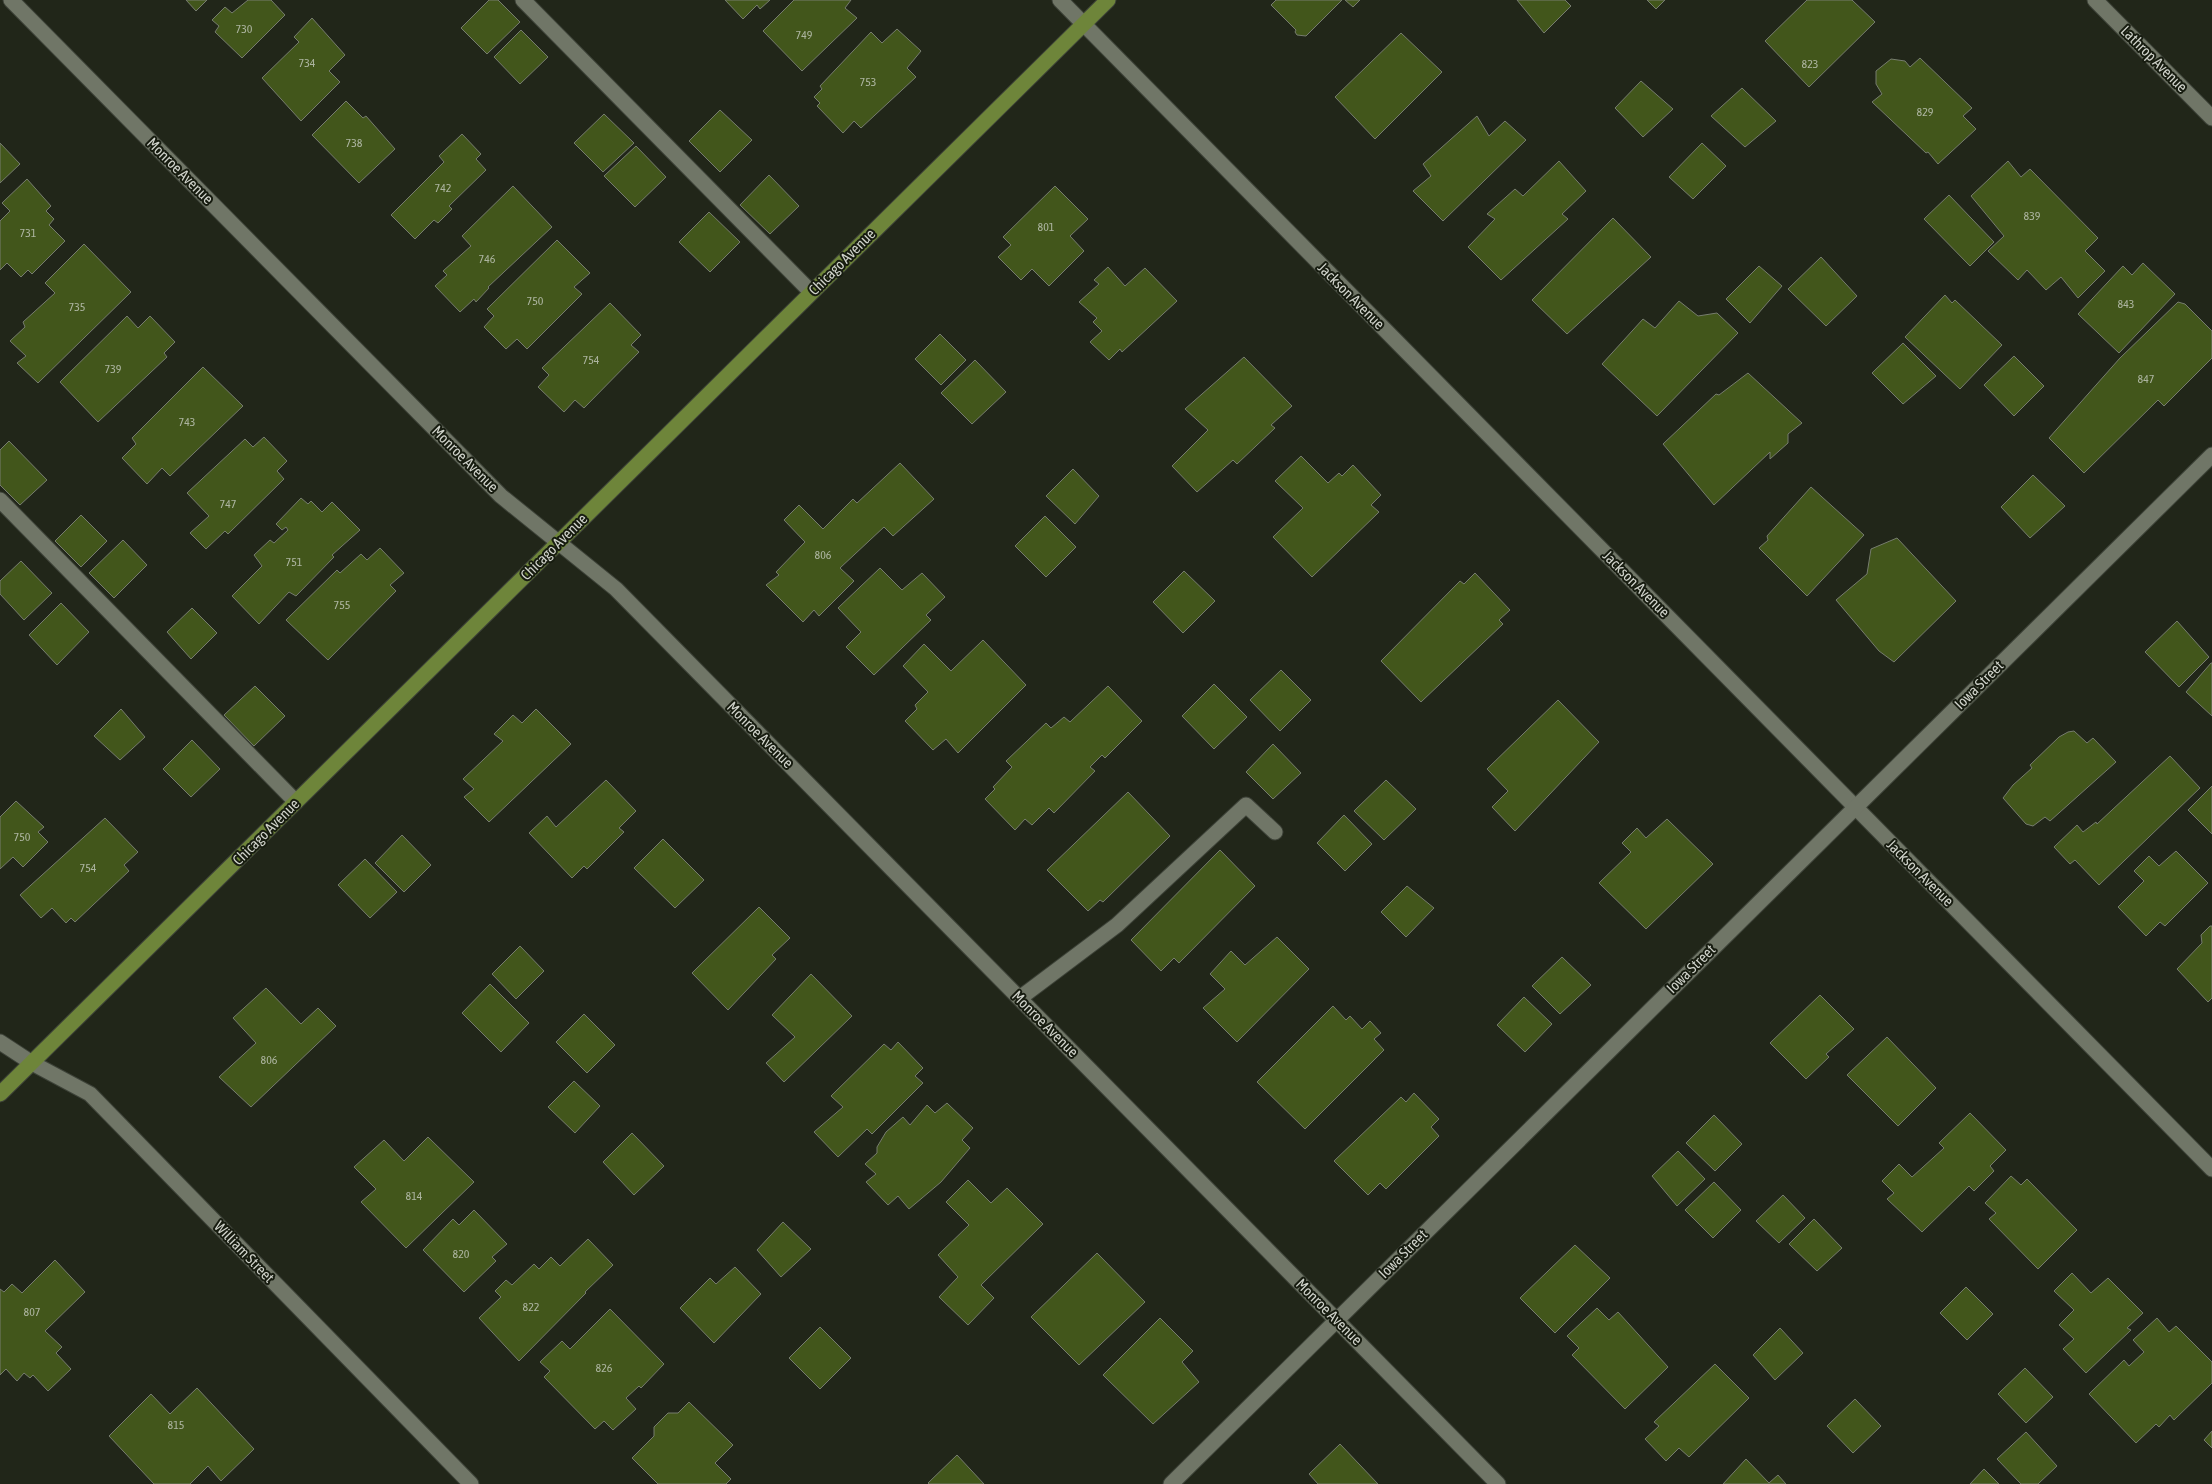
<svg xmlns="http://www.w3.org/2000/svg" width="2212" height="1484" font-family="'Asap Condensed',sans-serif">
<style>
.building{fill:#42561b;stroke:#767c6e}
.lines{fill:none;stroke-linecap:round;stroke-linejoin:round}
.minor-casing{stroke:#3d4238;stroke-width:17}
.major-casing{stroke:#3d4238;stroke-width:17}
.minor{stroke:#707667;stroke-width:15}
.major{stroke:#6e853a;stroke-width:15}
.labels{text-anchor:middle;stroke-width:4;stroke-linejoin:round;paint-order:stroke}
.number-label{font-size:12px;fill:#acb49f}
.street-label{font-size:15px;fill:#d0d3cb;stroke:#171c10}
</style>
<rect width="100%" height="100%" fill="#212619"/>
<g class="building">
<polygon points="186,0 207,0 196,11"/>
<polygon points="248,0 271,0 285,15 242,58 215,32 219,26 212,20 225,7 232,13"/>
<polygon points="489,0 498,0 520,22 487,54 461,28"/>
<polygon points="725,0 770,0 760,9 757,5 743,19"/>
<polygon points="794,0 851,0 845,8 857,18 802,71 763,31"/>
<polygon points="1276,0 1342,0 1306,36 1297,35 1295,32 1296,30 1271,5"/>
<polygon points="1345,0 1360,0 1353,7"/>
<polygon points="1517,0 1565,0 1571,6 1544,33"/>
<polygon points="1647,0 1665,0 1656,9"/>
<polygon points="1807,0 1852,0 1875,22 1809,87 1765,41"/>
<polygon points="312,18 345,55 329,71 340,82 301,121 262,78 299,42 294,37"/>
<polygon points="897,29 921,51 907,68 916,77 861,128 854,121 843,133 817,106 820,103 814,97 822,89 820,86 871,32 882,43"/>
<polygon points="521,30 548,57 520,84 494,57"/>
<polygon points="1401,33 1442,72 1375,139 1335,97"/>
<polygon points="1920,58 1972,108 1963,116 1976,129 1938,164 1928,152 1926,153 1872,102 1882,94 1876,84 1876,71 1891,59 1905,61 1910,67"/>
<polygon points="1641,81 1673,109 1643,137 1615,108"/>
<polygon points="1742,88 1776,121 1745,147 1711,116"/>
<polygon points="346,101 363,118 366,116 395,149 359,183 312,135"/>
<polygon points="720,110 752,140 720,172 689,141"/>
<polygon points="604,114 634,143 603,172 574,143"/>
<polygon points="1477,116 1489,136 1505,121 1526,140 1443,221 1413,191 1431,176 1423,164"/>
<polygon points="462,134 481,154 476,159 486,170 449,206 452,209 438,223 434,220 415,239 391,215 444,162 439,156"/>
<polygon points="0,143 20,164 0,183"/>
<polygon points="1702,143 1726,166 1693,199 1669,177"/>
<polygon points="636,146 666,177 635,207 604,176"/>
<polygon points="1559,161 1586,191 1562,214 1568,219 1501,280 1468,247 1495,219 1487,214 1515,189 1523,196"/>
<polygon points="2008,161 2021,177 2030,169 2098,238 2085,251 2105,271 2078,298 2061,277 2046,290 2027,270 2018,280 1988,251 2004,236 1971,196"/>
<polygon points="769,175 799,206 770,234 740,205"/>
<polygon points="27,179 51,206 46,211 54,219 49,225 65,241 32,274 28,270 21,277 7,263 0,270 0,221 10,211 2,203"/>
<polygon points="513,186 552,227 488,287 489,288 476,302 474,299 460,312 435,286 447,275 443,271 471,246 462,236"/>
<polygon points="1055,186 1088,219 1070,236 1084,251 1049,286 1032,269 1021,280 998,257 1011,245 1003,237"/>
<polygon points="1949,195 1994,242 1970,266 1924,219"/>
<polygon points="709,212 740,242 710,272 679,242"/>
<polygon points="1613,218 1651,257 1567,334 1532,300"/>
<polygon points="557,240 590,273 574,287 582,294 527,349 517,339 506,349 484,327 494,316 487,309"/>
<polygon points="84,244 131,292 38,383 17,363 26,356 10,341 25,327 23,322 55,293 45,283"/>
<polygon points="1821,257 1857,296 1826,326 1788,289"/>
<polygon points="2143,263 2175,294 2119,353 2078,314 2123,266 2132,275"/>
<polygon points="1759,266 1782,286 1750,323 1726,299"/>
<polygon points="1108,267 1125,286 1145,268 1177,301 1122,352 1120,349 1109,360 1090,342 1102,331 1093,322 1097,318 1079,302 1099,284 1094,280"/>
<polygon points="1945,295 1952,303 1955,300 2002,345 1960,389 1905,337"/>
<polygon points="1679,301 1698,316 1717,313 1738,333 1657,416 1602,364 1643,319 1655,328"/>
<polygon points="2178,302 2185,304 2212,331 2212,358 2164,406 2158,400 2084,473 2049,438 2120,358"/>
<polygon points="610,303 641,335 631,345 639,352 584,408 575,400 564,412 538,387 549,375 542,368"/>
<polygon points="127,316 138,328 150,316 175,342 164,353 167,357 98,422 60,382"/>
<polygon points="940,334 966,360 941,385 915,359"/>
<polygon points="1903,343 1936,376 1903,404 1872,373"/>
<polygon points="2014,356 2044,386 2014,416 1984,385"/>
<polygon points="1244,357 1292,406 1271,425 1275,428 1237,464 1233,460 1197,492 1172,466 1208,430 1185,409"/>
<polygon points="975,360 1006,392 972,424 941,393"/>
<polygon points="203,367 243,406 170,476 162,468 147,484 122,458 136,444 132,438"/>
<polygon points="1748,373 1802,423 1788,434 1788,443 1770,459 1770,452 1714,505 1663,444 1716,394 1719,395"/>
<polygon points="264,437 287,461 277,471 284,479 228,534 225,531 206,549 190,533 209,516 187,493 245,439 253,447"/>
<polygon points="9,441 47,480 20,505 0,485 0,450"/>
<polygon points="1301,456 1328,483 1339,473 1342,476 1353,465 1381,495 1371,505 1379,512 1312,577 1273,537 1303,508 1275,481"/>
<polygon points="900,463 934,499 893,536 884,527 840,568 854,581 819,616 814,610 803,622 766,585 779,575 776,572 805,542 784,520 799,505 823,529 853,499 857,503"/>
<polygon points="1073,469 1099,496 1075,524 1046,496"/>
<polygon points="2033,475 2065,506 2030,538 2001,507"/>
<polygon points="1811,487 1864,535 1807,596 1759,548 1768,540 1767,536"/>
<polygon points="301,498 308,504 311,501 322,512 332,502 360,530 332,555 334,557 296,596 289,592 259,624 232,596 262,566 254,555 270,540 274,543 288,530 286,527 282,530 276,524"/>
<polygon points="81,515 107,541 81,567 55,541"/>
<polygon points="1045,516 1076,547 1046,577 1015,546"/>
<polygon points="1897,538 1956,601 1894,662 1879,651 1836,600 1867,574 1871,549"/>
<polygon points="123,540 147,565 114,598 89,573"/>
<polygon points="380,548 404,573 390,585 396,591 328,660 286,620 337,570 340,573 361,554 367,560"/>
<polygon points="21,561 52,593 24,620 0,594 0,581"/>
<polygon points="880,568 902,590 922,573 945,597 926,615 931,620 874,675 846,647 861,632 838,608"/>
<polygon points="1184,571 1215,601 1183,633 1153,602"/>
<polygon points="1475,573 1510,610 1499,620 1503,624 1421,702 1381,661 1460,581 1464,584"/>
<polygon points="61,603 89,632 57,665 29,635"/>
<polygon points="192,608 217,633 191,659 167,632"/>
<polygon points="2177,621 2209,657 2179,687 2145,652"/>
<polygon points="983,640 1026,685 958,753 946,739 933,750 905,721 917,709 915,705 928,692 903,666 924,644 951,671"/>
<polygon points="2211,663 2212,663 2212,716 2186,692"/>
<polygon points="1281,670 1311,700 1280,731 1250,700"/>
<polygon points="1214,684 1247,717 1214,749 1182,716"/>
<polygon points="255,686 285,716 254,746 224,715"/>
<polygon points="1108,686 1142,721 1105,758 1102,755 1090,767 1095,771 1054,813 1049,808 1032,825 1025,819 1015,830 985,799 995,789 993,787 1012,767 1006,761 1046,723 1051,728 1064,717 1070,722"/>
<polygon points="1558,700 1599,742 1515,831 1492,807 1508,791 1487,769"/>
<polygon points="121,709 145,737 120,760 94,736"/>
<polygon points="536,709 571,744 489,822 464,797 474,789 463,779 503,741 494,734 513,715 522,723"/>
<polygon points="2074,731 2087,743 2093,738 2116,762 2050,821 2045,817 2033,826 2026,824 2003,798 2013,785 2032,768 2030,765 2059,737 2068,732"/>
<polygon points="192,740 220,769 191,797 163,769"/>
<polygon points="1273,744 1301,773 1273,799 1246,772"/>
<polygon points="2170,756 2200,788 2099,885 2075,860 2070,864 2054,847 2077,825 2083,832 2096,822 2097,824"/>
<polygon points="606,780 636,811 619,828 624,832 587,869 584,866 572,878 529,833 547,816 556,827"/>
<polygon points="1386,780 1416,809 1384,840 1354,811"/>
<polygon points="2212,786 2212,834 2188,810"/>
<polygon points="1128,792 1170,836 1103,902 1100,900 1088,911 1047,870"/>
<polygon points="16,801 44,827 38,832 48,842 23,867 13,857 0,869 0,817"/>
<polygon points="1344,815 1372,844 1345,871 1317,843"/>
<polygon points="105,818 138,852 124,865 129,871 75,922 71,918 66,923 52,908 41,918 20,895"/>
<polygon points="1667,819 1713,864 1646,929 1599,883 1631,852 1622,843 1637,828 1646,838"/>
<polygon points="402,835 431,865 404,892 375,863"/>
<polygon points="663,839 704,880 675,908 634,868"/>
<polygon points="1220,850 1255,886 1179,963 1174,958 1161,971 1131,940"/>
<polygon points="2176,851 2208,883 2165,926 2160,922 2146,936 2118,907 2144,881 2134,871 2149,856 2159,866"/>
<polygon points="365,859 397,892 370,918 338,885"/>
<polygon points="1407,886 1434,908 1406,937 1381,912"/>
<polygon points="759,907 790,938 772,955 776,959 728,1010 692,973"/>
<polygon points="2210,926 2212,926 2212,998 2208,1002 2177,969 2202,943 2201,935"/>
<polygon points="1277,937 1309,969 1237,1042 1203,1008 1225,989 1210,974 1231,951 1245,965"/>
<polygon points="520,946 544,971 516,999 492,974"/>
<polygon points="1562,957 1591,985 1560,1014 1532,986"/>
<polygon points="811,974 852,1016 784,1082 766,1063 795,1037 772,1015"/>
<polygon points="490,984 529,1023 501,1052 462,1013"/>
<polygon points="266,988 301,1024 318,1008 336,1026 251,1107 219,1077 256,1043 233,1018"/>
<polygon points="1820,995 1854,1029 1826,1054 1829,1057 1806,1079 1770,1043"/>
<polygon points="1524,997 1552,1024 1525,1052 1497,1025"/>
<polygon points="1333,1006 1346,1020 1350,1016 1362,1029 1370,1021 1381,1033 1374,1039 1384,1050 1305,1129 1257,1082"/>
<polygon points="584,1014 615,1045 587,1073 556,1042"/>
<polygon points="1887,1037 1936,1088 1898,1126 1847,1075"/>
<polygon points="898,1042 923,1068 915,1076 923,1083 872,1134 867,1129 838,1157 814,1132 843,1107 831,1096 884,1044 891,1050"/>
<polygon points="574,1081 600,1106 575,1133 548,1107"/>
<polygon points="1414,1093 1439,1119 1431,1127 1439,1136 1386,1189 1380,1183 1368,1195 1334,1161 1401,1097 1406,1102"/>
<polygon points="947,1103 973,1128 962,1140 970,1148 941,1182 909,1209 898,1196 888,1205 866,1182 876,1174 865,1164 877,1153 877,1147 886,1132 903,1117 910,1125 927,1105 935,1113"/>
<polygon points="1970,1113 2006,1150 1990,1166 1994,1171 1974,1191 1969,1186 1922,1232 1887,1199 1894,1193 1882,1181 1899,1164 1912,1177 1944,1148 1939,1143"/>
<polygon points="1714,1115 1742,1144 1715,1171 1686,1143"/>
<polygon points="632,1133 664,1166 634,1195 603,1162"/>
<polygon points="428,1137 474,1182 406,1248 361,1202 376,1189 354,1167 384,1140 404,1161"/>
<polygon points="1678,1151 1705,1179 1677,1206 1652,1176"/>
<polygon points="2011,1176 2021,1185 2027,1179 2077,1230 2038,1269 1989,1219 1996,1213 1985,1203"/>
<polygon points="968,1180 991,1203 1007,1188 1043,1224 981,1285 994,1298 968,1325 939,1297 958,1277 938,1255 969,1225 946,1202"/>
<polygon points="1714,1182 1741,1210 1713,1238 1685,1210"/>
<polygon points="1783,1195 1805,1218 1779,1243 1756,1221"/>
<polygon points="474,1210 507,1244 492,1257 496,1261 464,1292 423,1250 453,1219 459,1225"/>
<polygon points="1814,1219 1842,1248 1817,1271 1789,1244"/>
<polygon points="783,1222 811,1249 781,1277 757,1250"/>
<polygon points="588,1239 613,1265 585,1292 586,1293 519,1361 479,1318 501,1297 495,1291 506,1280 512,1285 534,1264 539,1269 551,1257 560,1266"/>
<polygon points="1575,1245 1610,1278 1555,1333 1520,1298"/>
<polygon points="1097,1253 1145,1302 1079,1365 1031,1317"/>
<polygon points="55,1260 85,1292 45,1331 62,1347 56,1353 71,1369 48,1391 33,1375 30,1378 24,1373 17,1381 6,1369 0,1375 0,1289 4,1292 12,1284 22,1293"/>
<polygon points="735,1267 761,1294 714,1343 680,1308 710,1278 716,1284"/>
<polygon points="2072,1273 2091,1293 2108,1278 2143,1313 2127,1328 2131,1330 2086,1373 2063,1349 2074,1339 2059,1325 2074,1310 2054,1291"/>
<polygon points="1966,1287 1993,1314 1967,1340 1940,1313"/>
<polygon points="1597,1308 1609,1320 1618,1312 1668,1367 1625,1409 1572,1355 1579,1348 1567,1336"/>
<polygon points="610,1309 664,1364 641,1388 639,1386 626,1398 636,1409 613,1430 604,1421 595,1429 544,1377 550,1371 540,1362 562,1341 570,1349"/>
<polygon points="1160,1318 1193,1351 1182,1362 1199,1382 1153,1424 1103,1375"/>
<polygon points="2157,1318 2169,1332 2176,1326 2212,1362 2212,1383 2174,1420 2170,1415 2159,1427 2156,1424 2136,1443 2089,1394 2124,1360 2129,1366 2144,1352 2133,1340"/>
<polygon points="820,1327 851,1358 820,1389 789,1358"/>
<polygon points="1780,1328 1803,1353 1775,1380 1753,1355"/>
<polygon points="1715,1364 1749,1398 1689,1457 1679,1448 1666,1461 1645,1439 1659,1426 1654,1422"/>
<polygon points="2025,1368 2053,1397 2026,1423 1998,1394"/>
<polygon points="197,1388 254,1449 221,1481 208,1466 190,1484 154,1484 109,1436 151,1394 170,1414"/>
<polygon points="1855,1399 1881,1426 1853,1453 1827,1426"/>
<polygon points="689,1402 733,1445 715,1463 731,1479 726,1484 658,1484 632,1458 654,1436 654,1427 668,1413 678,1413"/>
<polygon points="2212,1431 2212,1448 2204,1440"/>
<polygon points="2026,1432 2057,1466 2038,1484 2021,1484 1997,1459"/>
<polygon points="1340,1444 1378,1484 1318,1484 1309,1474"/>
<polygon points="957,1455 984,1484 929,1484 928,1483"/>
<polygon points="1746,1459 1769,1483 1778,1475 1786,1484 1723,1484"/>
<polygon points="1984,1469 1999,1484 1970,1484"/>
</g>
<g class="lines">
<g class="minor-casing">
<g id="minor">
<polyline points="11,0 501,496 616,589 1498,1484"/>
<polyline points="523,0 811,292"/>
<polyline points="1060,0 2212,1169"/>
<polyline points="2095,0 2212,118"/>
<polyline points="0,500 296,802"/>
<polyline points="1020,998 1117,925 1246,805 1275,832"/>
<polyline points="0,1042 32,1063 90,1094 471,1484"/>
<polyline points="1171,1484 2212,455"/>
</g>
</g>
<g class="major-casing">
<polyline id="major" points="0,1094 1108,0"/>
</g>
<use href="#minor" class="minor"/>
<use href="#major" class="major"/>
</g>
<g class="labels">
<g class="number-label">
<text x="244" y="33">730</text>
<text x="804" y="39">749</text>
<text x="307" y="67">734</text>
<text x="1810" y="68">823</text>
<text x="868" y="86">753</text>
<text x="1925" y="116">829</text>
<text x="354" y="147">738</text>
<text x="443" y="192">742</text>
<text x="2032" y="220">839</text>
<text x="1046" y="231">801</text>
<text x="28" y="237">731</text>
<text x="487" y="263">746</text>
<text x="535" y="305">750</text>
<text x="2126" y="308">843</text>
<text x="77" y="311">735</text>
<text x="591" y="364">754</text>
<text x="113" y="373">739</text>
<text x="2146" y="383">847</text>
<text x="187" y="426">743</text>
<text x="228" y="508">747</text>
<text x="823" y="559">806</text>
<text x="294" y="566">751</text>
<text x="342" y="609">755</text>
<text x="22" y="841">750</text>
<text x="88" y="872">754</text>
<text x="269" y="1064">806</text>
<text x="414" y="1200">814</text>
<text x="461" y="1258">820</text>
<text x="531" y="1311">822</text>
<text x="32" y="1316">807</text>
<text x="604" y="1372">826</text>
<text x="176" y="1429">815</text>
</g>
<g class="street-label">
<text transform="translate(2154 59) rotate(45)" y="5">Lathrop Avenue</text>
<text transform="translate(180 171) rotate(45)" y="5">Monroe Avenue</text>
<text transform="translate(842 262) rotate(-45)" y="5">Chicago Avenue</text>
<text transform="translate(1351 296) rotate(45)" y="5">Jackson Avenue</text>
<text transform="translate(465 459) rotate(45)" y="5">Monroe Avenue</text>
<text transform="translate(554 547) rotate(-45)" y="5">Chicago Avenue</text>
<text transform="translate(1636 584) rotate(45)" y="5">Jackson Avenue</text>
<text transform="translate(1979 685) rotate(-45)" y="5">Iowa Street</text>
<text transform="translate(760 735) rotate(45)" y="5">Monroe Avenue</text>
<text transform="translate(266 832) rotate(-45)" y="5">Chicago Avenue</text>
<text transform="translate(1920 873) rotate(45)" y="5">Jackson Avenue</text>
<text transform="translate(1691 969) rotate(-45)" y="5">Iowa Street</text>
<text transform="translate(1045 1024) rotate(45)" y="5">Monroe Avenue</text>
<text transform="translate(244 1252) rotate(46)" y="5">William Street</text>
<text transform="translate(1403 1254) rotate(-45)" y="5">Iowa Street</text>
<text transform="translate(1329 1312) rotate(45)" y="5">Monroe Avenue</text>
</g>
</g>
</svg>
